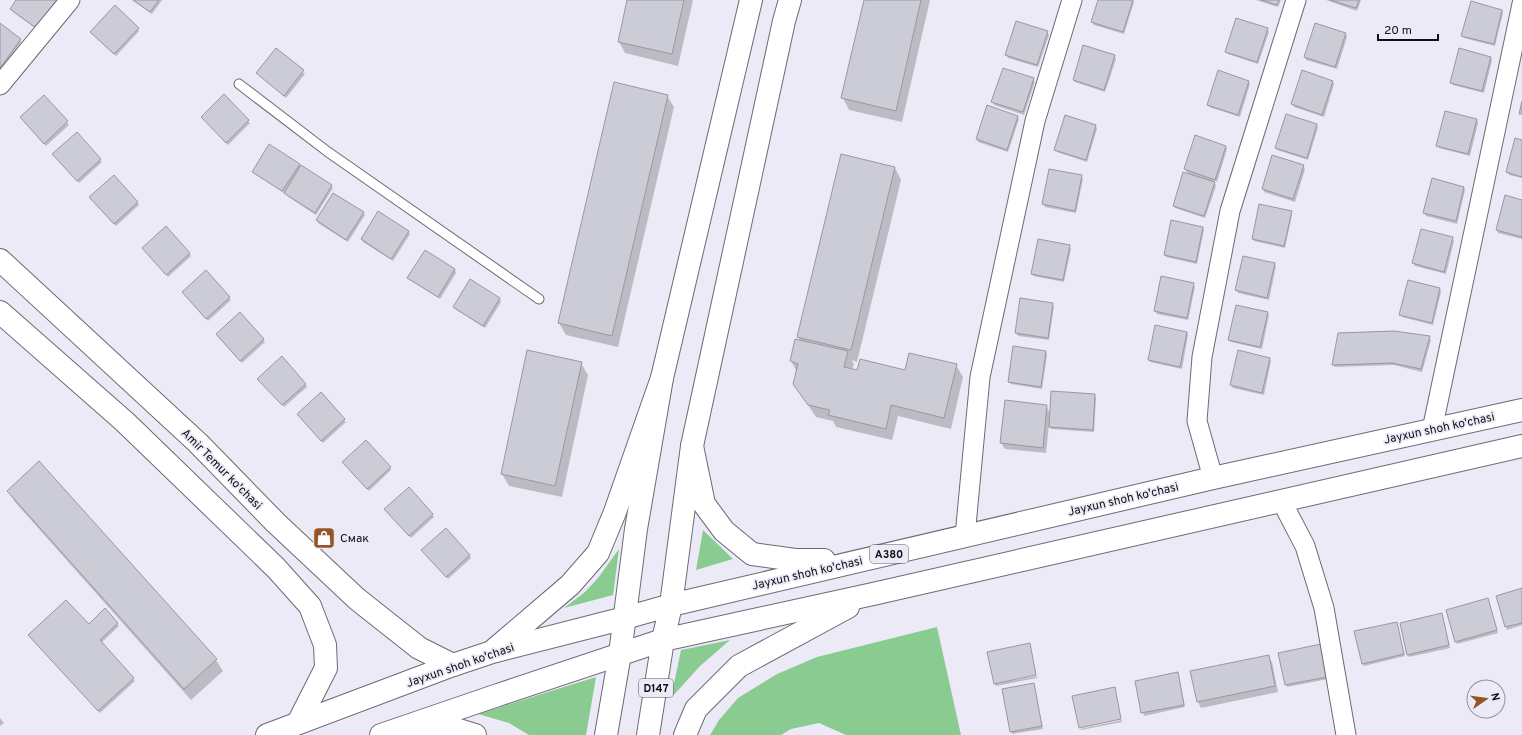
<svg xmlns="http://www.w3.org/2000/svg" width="1522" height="735" font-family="Overpass,sans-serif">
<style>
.green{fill:#89cb90}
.shadow{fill:#0003}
.building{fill:#ccccd7;stroke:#9897a2}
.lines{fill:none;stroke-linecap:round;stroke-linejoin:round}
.service-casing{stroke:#6b6a74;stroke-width:11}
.minor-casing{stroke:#6b6a74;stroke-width:21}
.secondary-casing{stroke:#6b6a74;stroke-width:24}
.primary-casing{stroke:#6b6a74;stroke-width:24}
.trunk-casing{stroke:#6b6a74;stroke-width:24}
.service{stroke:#fff;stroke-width:9}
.minor{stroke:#fff;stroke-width:19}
.secondary{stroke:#fff;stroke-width:22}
.primary{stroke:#fff;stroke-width:22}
.trunk{stroke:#fff;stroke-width:22}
.labels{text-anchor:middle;stroke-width:3.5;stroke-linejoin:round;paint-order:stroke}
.shield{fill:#eceaf6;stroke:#525158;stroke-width:1}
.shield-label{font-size:11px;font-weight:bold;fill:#101014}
.street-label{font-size:12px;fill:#101014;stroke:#eceaf6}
.poi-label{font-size:12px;fill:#101014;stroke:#eceaf6;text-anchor:start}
</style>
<rect width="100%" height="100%" fill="#eceaf6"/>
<g class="green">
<polygon points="703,530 733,559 696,570"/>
<polygon points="619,549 613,595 564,608 585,592 598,578"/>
<polygon points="937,627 961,735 846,735 819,723 791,729 781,735 710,735 719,720 738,698 777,674 817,657"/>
<polygon points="730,640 700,666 671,698 681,650"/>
<polygon points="596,677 586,735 529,735 509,723 478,714"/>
</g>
<g class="shadow">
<polygon points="18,0 57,0 58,2 38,30 13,12 11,9"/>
<polygon points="132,0 162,0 152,14"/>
<polygon points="628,0 693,0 678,66 625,53 619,42"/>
<polygon points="865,0 930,0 902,122 849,110 843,98"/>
<polygon points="1099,0 1133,0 1134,2 1124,34 1094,25 1092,22"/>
<polygon points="1256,0 1281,0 1278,7"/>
<polygon points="1326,0 1361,0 1357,11"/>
<polygon points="1502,10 1503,13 1495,46 1464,38 1463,36"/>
<polygon points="0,25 20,39 21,42 1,70 0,69"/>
<polygon points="138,29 139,31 116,56 93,34"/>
<polygon points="1267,29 1269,32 1258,64 1228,54 1226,52"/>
<polygon points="1047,32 1049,35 1038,67 1008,58 1006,55"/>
<polygon points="1346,34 1347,37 1337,69 1306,60 1305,57"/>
<polygon points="276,49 305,74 286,98 257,73"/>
<polygon points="1114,56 1116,59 1105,92 1075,82 1074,80"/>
<polygon points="1491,58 1492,60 1484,93 1453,85 1451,83"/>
<polygon points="1033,79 1035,82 1024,115 994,105 993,102"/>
<polygon points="1248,82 1250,84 1240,117 1209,107 1208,104"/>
<polygon points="1333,82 1334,84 1324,117 1294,107 1292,104"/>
<polygon points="44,96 69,125 46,146 22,119"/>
<polygon points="224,96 250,123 228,145 202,117"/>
<polygon points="667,96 674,107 618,347 566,335 559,323"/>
<polygon points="1017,117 1019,119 1008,152 978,142 977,139"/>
<polygon points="1065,117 1096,126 1097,129 1087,162 1057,152 1055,149"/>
<polygon points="1477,120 1478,123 1470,156 1439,148 1437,145"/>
<polygon points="1317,125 1318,127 1308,160 1277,150 1276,148"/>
<polygon points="1522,141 1522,178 1509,175 1507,172"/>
<polygon points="1226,146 1227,149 1217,182 1213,180 1216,186 1205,218 1175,208 1174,206 1188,174 1185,169"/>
<polygon points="55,157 100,160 102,162 79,183"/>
<polygon points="299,164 301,168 331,186 333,188 316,215 287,196 285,192 284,193 255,174 253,172"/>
<polygon points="1303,166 1305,169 1295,202 1264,192 1263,189"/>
<polygon points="895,168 901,180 857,362 852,360 854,364 852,370 906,371 956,365 963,377 951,429 898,416 892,440 836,427 833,421 816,417 794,384 797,372 791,361 800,341 798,337"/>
<polygon points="1081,176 1083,179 1076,213 1045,207 1043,204"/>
<polygon points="1464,188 1465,190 1457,224 1426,216 1424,213"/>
<polygon points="92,200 137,202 139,205 116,226"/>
<polygon points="1522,201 1522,239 1498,233 1497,230"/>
<polygon points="1291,212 1292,215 1285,248 1254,241 1253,239"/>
<polygon points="363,213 365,215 348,242 318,223 317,220"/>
<polygon points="1203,227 1204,230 1197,264 1166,257 1165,255"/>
<polygon points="408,231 410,234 393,261 363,242 362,239"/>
<polygon points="1452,238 1454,241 1446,274 1415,266 1413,263"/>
<polygon points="1069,246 1071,249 1064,282 1033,276 1032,273"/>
<polygon points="145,251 189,253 191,256 168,277"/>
<polygon points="425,251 455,270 456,273 440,299 410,280 409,278"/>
<polygon points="1274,264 1276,266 1269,300 1238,293 1236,290"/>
<polygon points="206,272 231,300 208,321 183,292"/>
<polygon points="470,280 500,299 501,302 485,328 455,309 454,307"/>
<polygon points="1193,284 1195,287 1188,320 1157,314 1155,311"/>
<polygon points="1440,289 1441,292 1433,325 1402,317 1400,314"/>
<polygon points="1052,304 1054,306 1049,340 1018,336 1016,333"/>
<polygon points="1267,313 1269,315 1262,349 1231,342 1229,340"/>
<polygon points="1187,332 1188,335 1182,369 1150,362 1149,360"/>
<polygon points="218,337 263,339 265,342 242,363"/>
<polygon points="1429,337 1431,340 1422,372 1394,365 1335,367 1333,365"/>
<polygon points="1046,352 1047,355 1042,389 1011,384 1009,382"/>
<polygon points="1269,358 1271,361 1264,395 1233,388 1231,385"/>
<polygon points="581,363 588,375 562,497 509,486 502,474"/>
<polygon points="260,381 305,384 307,387 284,407"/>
<polygon points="321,393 346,422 323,443 300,416"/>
<polygon points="1094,395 1096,398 1094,432 1051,429 1049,425 1046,453 1005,449 1001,443 1046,406 1050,413"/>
<polygon points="345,465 390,468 391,470 369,491"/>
<polygon points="8,491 216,660 223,671 191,700 15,502"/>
<polygon points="387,512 432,514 434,517 411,538"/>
<polygon points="424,553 469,555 471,558 448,579"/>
<polygon points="1522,590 1522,625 1507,630 1497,597"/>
<polygon points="1488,600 1498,633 1457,644 1456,641"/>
<polygon points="105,610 119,626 101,643 135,681 100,713 31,638 89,625"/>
<polygon points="1442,614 1450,648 1409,657 1408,655"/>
<polygon points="1396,623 1405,656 1364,666 1362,663"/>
<polygon points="1029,644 1036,674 994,683"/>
<polygon points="1322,648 1328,679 1287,687 1286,685"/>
<polygon points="1268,656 1272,662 1278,692 1201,708 1198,702 1192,672"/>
<polygon points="1037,676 1037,678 996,686 995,684"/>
<polygon points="1179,676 1185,707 1144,716 1136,682"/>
<polygon points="1034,684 1043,729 1012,734 1011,731"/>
<polygon points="1114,688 1121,718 1079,727"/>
<polygon points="0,718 4,723 0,726"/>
<polygon points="1122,720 1122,722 1081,730 1080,729"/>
</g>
<g class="building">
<polygon points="16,0 57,0 36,28 10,9"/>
<polygon points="133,0 159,0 150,12"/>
<polygon points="627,0 684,0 672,54 618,42"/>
<polygon points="864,0 921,0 896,111 841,98"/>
<polygon points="1098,0 1133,0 1123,32 1091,22"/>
<polygon points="1261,0 1279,0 1277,5"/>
<polygon points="1330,0 1359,0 1356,8"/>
<polygon points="1471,1 1502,10 1494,44 1461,36"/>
<polygon points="115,5 139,28 114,54 90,32"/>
<polygon points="1236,18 1268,28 1257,62 1225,52"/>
<polygon points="1016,21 1048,31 1037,65 1005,55"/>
<polygon points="0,23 21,39 0,68"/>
<polygon points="1315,23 1346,33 1335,67 1304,57"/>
<polygon points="1083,45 1115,55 1104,90 1073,80"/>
<polygon points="276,48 304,70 284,96 256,73"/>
<polygon points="1459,48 1491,57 1482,91 1450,83"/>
<polygon points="1003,68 1034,78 1023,112 991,102"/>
<polygon points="1218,70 1249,81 1238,115 1207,105"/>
<polygon points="1302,70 1333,81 1322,115 1291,104"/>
<polygon points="614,82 668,95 612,336 558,323"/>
<polygon points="224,94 249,120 226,143 201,117"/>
<polygon points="44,95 68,121 44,144 20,117"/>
<polygon points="1522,101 1522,114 1519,114"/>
<polygon points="987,105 1018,116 1007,150 976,139"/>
<polygon points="1445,111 1477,119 1468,154 1436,146"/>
<polygon points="1286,114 1317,124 1307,158 1275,148"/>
<polygon points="1065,115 1096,125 1086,160 1054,150"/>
<polygon points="77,132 101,159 77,181 52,154"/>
<polygon points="1195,135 1226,146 1215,180 1184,169"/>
<polygon points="1515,138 1522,140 1522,177 1506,172"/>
<polygon points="269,144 300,164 282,191 252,172"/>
<polygon points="841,154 895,167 851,350 797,337"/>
<polygon points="1272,155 1304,165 1293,199 1262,189"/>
<polygon points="301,165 332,185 315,213 284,193"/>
<polygon points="1049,169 1082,175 1075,211 1042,204"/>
<polygon points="1183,172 1215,182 1204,216 1173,206"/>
<polygon points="114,175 138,202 114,224 89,197"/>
<polygon points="1432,178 1464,187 1456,221 1423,213"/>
<polygon points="333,193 364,212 346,240 316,220"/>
<polygon points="1505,195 1522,200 1522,237 1496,230"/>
<polygon points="1259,204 1292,211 1284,246 1252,239"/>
<polygon points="378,211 409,231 391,259 361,239"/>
<polygon points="1171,220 1203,227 1196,262 1164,255"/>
<polygon points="166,226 190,253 166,275 142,248"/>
<polygon points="1421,229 1453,237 1444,272 1412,263"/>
<polygon points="1038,239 1070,245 1063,280 1031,274"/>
<polygon points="425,250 455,269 438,297 407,278"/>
<polygon points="1243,256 1275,263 1267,298 1235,290"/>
<polygon points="206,270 230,297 206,319 182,292"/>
<polygon points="1161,276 1194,283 1187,318 1154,311"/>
<polygon points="470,279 500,298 483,326 453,307"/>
<polygon points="1408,280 1440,288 1432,323 1399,315"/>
<polygon points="1020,298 1053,303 1048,338 1015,333"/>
<polygon points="1236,305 1268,312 1260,347 1228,340"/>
<polygon points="240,312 264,339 240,361 216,334"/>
<polygon points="1155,325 1187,332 1180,367 1148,360"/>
<polygon points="1394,331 1430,336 1421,369 1392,363 1332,365 1338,333"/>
<polygon points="795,339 848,351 844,367 857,370 860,359 905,370 909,353 957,364 944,418 891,405 886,429 828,415 830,410 808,405 793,384 798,364 790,361"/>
<polygon points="1013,346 1046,351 1041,387 1008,382"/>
<polygon points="527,350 582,362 555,486 501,474"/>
<polygon points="1238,350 1270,358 1262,393 1230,385"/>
<polygon points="282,356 306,384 282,405 257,379"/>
<polygon points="1051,391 1095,394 1093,430 1049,427"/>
<polygon points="321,392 345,419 321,441 297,414"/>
<polygon points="1005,400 1047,405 1043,448 1000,443"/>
<polygon points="366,440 391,467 367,489 342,462"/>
<polygon points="39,461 217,659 184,689 7,491"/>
<polygon points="409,487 433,514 409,536 384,509"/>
<polygon points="446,528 470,555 446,577 421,550"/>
<polygon points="1522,588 1522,623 1505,627 1496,596"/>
<polygon points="1488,598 1497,630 1455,642 1446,610"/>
<polygon points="66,600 89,624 105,608 118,623 100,640 134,678 98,711 28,635"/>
<polygon points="1442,613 1449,645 1407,655 1400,623"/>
<polygon points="1397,622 1404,654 1362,664 1354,631"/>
<polygon points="1030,643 1036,675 994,684 987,652"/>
<polygon points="1321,644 1327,677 1285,685 1278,653"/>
<polygon points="1269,655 1275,686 1197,702 1190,671"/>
<polygon points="1178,672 1184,705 1141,713 1135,681"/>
<polygon points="1034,683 1042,726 1010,732 1002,689"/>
<polygon points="1115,687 1121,719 1079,728 1072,696"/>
</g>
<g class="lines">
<g class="service-casing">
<polyline id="service" points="239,84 328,152 539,299"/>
</g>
<g class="minor-casing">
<g id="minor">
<polyline points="0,85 70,0"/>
<polyline points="1432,430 1522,4"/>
<polyline points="1213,478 1197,421 1202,357 1230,211 1296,0"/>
<polyline points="1282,502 1305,546 1324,608 1346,735"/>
<polyline points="965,536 980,377 1035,121 1072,0"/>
</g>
</g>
<g class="secondary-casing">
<g id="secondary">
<polyline points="0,260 198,443 276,523 357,599 419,648 453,665"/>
<polyline points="0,312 125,422 276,568 310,606 325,645 326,668 298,723"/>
<polyline points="663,640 671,605 692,446 784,21 790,0"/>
<polyline points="620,654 636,529 662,378 751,0"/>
</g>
</g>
<g class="primary-casing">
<g id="primary">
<polyline points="606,735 620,654"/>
<polyline points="648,735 663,640"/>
</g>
</g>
<g class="trunk-casing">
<g id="trunk">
<polyline points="692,446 704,504 724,531 752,554 795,560 824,560"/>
<polyline points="495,649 570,585 598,553 615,512 662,378"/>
<polyline points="420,732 449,727 475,735"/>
<polyline points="267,735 453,665 492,652 625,618 671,605 1213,478 1522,410"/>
<polyline points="381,735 495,696 663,640 873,594 1522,446"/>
<polyline points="685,735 696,709 739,666 848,607"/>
</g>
</g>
<use href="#service" class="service"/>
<use href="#minor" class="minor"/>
<use href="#secondary" class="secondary"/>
<use href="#primary" class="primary"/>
<use href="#trunk" class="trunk"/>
</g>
<defs>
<g id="shop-square" transform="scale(1.15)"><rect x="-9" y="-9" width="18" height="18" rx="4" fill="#975424" stroke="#eceaf6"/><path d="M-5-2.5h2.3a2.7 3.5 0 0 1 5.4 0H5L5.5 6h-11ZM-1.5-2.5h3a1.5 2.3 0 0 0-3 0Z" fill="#fff"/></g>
</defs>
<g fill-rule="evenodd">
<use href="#shop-square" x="324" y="538"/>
</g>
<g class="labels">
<g class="shield">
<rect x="870" y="545" width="38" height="18" rx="3"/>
<rect x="639" y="679" width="34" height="18" rx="3"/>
</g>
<g class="shield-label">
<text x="889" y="558">A380</text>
<text x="656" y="692">D147</text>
</g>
<g class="street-label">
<text transform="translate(1439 428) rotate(-12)" y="4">Jayxun shoh ko'chasi</text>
<text transform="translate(222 469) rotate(45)" y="4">Amir Temur ko'chasi</text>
<text transform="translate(1123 499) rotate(-13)" y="4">Jayxun shoh ko'chasi</text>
<text transform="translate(807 573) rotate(-13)" y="4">Jayxun shoh ko'chasi</text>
<text transform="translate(460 665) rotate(-19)" y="4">Jayxun shoh ko'chasi</text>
</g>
<g class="poi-label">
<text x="340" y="542">Смак</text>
</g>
</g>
<g transform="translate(1486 699) rotate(77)"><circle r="19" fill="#eceaf6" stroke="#94939c"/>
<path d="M0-3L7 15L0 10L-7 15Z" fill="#975424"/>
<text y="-6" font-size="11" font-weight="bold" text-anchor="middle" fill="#101014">N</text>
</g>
<path d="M1378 34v6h60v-6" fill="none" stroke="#101014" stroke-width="2"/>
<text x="1384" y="34" font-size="12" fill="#101014" stroke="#eceaf6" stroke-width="3" paint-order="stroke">20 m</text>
</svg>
